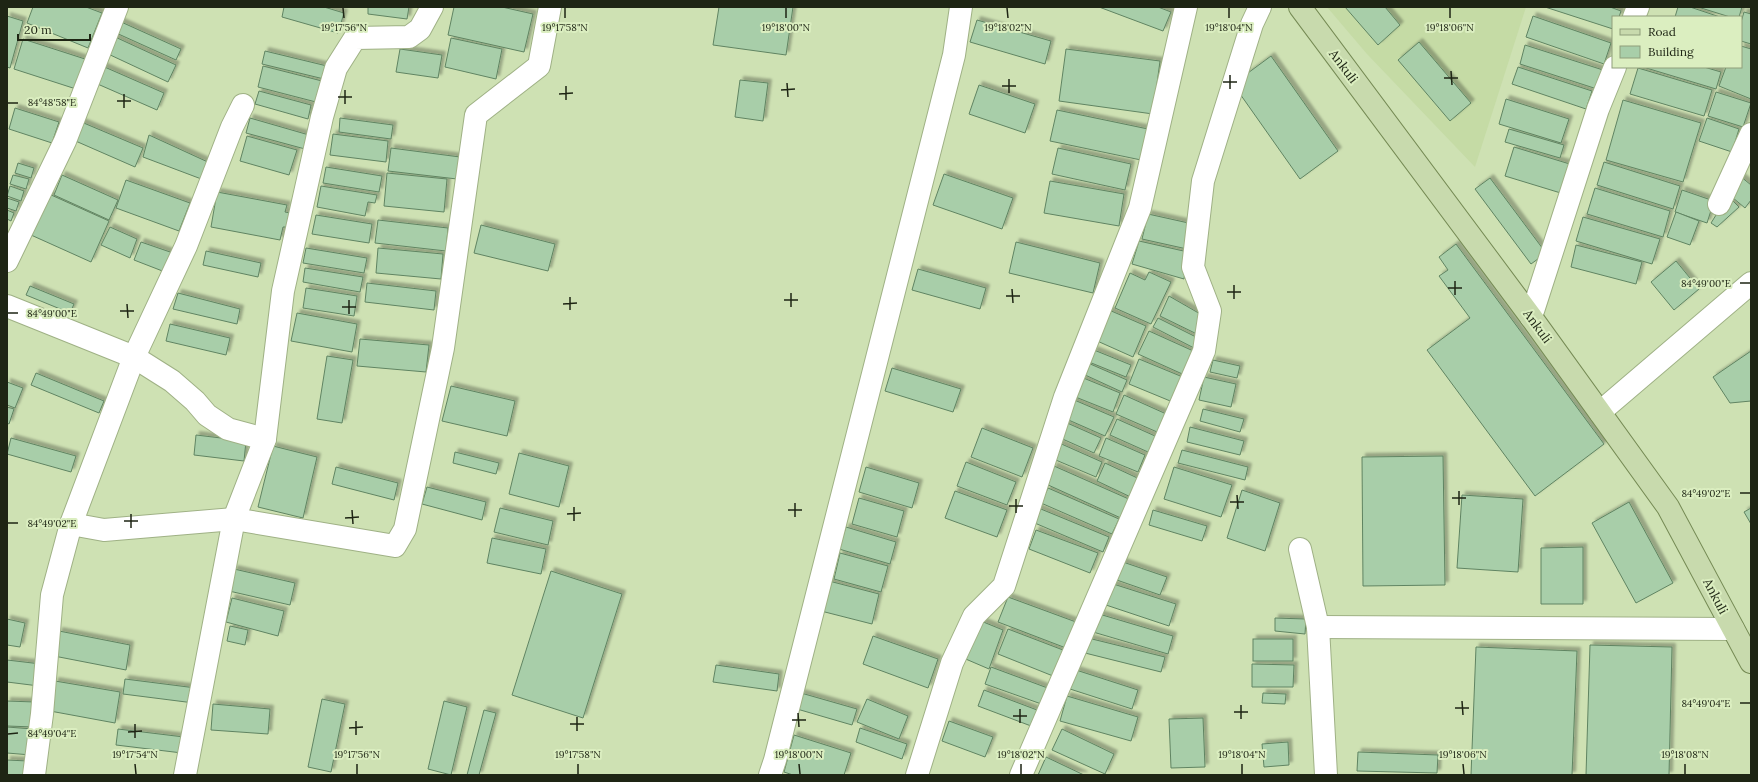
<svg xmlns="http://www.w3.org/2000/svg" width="1758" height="782" font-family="Lora,serif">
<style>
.built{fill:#c5dba5}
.building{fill:#a8cea9;stroke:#608462;filter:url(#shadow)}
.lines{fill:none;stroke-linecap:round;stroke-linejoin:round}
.minor-casing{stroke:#9fb185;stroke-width:24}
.major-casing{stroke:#758a54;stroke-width:24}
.minor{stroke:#fff;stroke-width:22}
.major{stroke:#c8daad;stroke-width:22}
.ticks{fill:none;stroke:#1e2514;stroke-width:1.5}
.labels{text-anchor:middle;stroke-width:4;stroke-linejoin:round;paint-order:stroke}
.street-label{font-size:13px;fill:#1e2514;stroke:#dbeec0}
.ticks-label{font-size:10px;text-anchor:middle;fill:#1e2514;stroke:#dbeec0;stroke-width:4;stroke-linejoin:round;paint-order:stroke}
</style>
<defs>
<filter id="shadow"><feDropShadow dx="3.5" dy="-3.5" stdDeviation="1" flood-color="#0004"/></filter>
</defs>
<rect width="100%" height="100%" fill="#cee1b3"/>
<polygon class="built" points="1327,7 1526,7 1475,167 1367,54"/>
<g class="building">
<polygon points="33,7 86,7 102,13 88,48 27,23"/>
<polygon points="284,7 324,7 344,13 338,33 282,17"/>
<polygon points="368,7 409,7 407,19 368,14"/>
<polygon points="454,7 502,7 533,14 524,52 448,35"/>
<polygon points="719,7 793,7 786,55 713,45"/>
<polygon points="1099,7 1158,7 1171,12 1163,31"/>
<polygon points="1345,7 1385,7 1400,25 1378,45"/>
<polygon points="1545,7 1610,7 1621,11 1619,17 1613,17 1613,29"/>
<polygon points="1678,7 1690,7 1720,17 1675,17"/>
<polygon points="1698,7 1742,7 1739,17 1730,17"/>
<polygon points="1744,12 1751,14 1751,44 1741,41 1741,22"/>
<polygon points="7,16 23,21 10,68 7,67"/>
<polygon points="1533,16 1611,43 1604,64 1526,37"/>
<polygon points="977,20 1051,41 1045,64 970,42"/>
<polygon points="119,21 181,49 176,60 114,32"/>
<polygon points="113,36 176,65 168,82 106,53"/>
<polygon points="451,38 502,49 496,79 445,67"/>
<polygon points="23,39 85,59 76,89 14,69"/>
<polygon points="1419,42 1471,103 1450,121 1398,60"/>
<polygon points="1525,45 1603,70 1597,89 1520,64"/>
<polygon points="1741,46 1751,49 1751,99 1719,86 1726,67 1741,67"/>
<polygon points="400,49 442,55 438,78 396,72"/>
<polygon points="1066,49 1160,61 1153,114 1059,101"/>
<polygon points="265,51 327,66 324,79 262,64"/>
<polygon points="1271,56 1338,151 1300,179 1233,84"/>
<polygon points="100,65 164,93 157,110 93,82"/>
<polygon points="263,66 322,81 316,102 258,87"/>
<polygon points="1518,67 1592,91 1586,109 1512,84"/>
<polygon points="1643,67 1704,67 1721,72 1716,89"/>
<polygon points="1638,68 1712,90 1704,116 1630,94"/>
<polygon points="740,80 768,83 763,121 735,117"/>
<polygon points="979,85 1035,104 1025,133 969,114"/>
<polygon points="259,91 311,105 308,119 255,104"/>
<polygon points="1716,92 1751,103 1743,127 1708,116"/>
<polygon points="1506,99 1569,119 1561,143 1499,124"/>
<polygon points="1623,100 1701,123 1683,182 1606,160"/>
<polygon points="15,108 59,122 52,143 9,129"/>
<polygon points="1057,110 1148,129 1141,160 1050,141"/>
<polygon points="250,118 309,135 305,149 246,133"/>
<polygon points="340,118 393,125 391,139 339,132"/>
<polygon points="1707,118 1739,129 1732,152 1699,141"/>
<polygon points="79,121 143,148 135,167 71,139"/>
<polygon points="1509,129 1564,145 1560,158 1505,142"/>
<polygon points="333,134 388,141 386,162 330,155"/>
<polygon points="149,135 210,163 204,180 143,157"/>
<polygon points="247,136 297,150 289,175 240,161"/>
<polygon points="1514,147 1573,165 1564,194 1505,176"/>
<polygon points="391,148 460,157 457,179 388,171"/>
<polygon points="1058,148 1131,164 1125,190 1052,174"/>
<polygon points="1604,162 1680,186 1673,209 1597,185"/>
<polygon points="18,163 34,168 31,178 15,173"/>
<polygon points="326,167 382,176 379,192 323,183"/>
<polygon points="387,173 447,179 444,212 384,206"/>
<polygon points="944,174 1013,198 1002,229 933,205"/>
<polygon points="13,175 29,179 26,189 10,184"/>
<polygon points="62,175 118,200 109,220 54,195"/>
<polygon points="1740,176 1751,185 1751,200 1745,208 1726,192"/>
<polygon points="1490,178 1546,253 1531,264 1475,189"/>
<polygon points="126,180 190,203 179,231 116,208"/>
<polygon points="1050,181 1124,194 1119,226 1044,213"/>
<polygon points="10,186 24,191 21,201 7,196"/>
<polygon points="321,186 377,195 375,203 368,202 365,216 317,207"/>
<polygon points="1595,188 1670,211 1663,237 1587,214"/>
<polygon points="1682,190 1714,201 1707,223 1675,212"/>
<polygon points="217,192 287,205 285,212 290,213 287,227 283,227 280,240 211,227"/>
<polygon points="49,194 109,221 91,262 31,235"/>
<polygon points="1728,196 1739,207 1717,227 1711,223"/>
<polygon points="7,198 19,202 16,211 7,208"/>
<polygon points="7,210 14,213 11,221 7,219"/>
<polygon points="1676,212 1699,221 1690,245 1667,237"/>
<polygon points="1148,214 1193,224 1187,249 1142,239"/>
<polygon points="316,215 372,224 369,243 312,234"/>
<polygon points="1583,217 1660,239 1652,264 1576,241"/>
<polygon points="378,220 448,228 446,251 375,243"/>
<polygon points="481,225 555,244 548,271 474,253"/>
<polygon points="110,227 137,239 130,258 101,245"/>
<polygon points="1139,241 1188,252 1184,279 1132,264"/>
<polygon points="141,242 173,253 165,272 134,260"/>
<polygon points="1016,242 1100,263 1093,293 1009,273"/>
<polygon points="1456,244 1604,444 1535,496 1427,350 1470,318 1439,276 1448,270 1439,257"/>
<polygon points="1576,245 1642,262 1636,284 1571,267"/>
<polygon points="306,248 367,258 364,273 303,263"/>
<polygon points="378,248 443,254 441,279 376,273"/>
<polygon points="206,251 261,263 258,277 203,265"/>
<polygon points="1676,261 1699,289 1674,310 1651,282"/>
<polygon points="305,268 363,277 360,292 303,282"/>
<polygon points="918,269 986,288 980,309 912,290"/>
<polygon points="1149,272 1171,282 1151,324 1115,308 1130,273 1145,280"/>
<polygon points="367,283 436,291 434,310 365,302"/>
<polygon points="30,286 74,304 70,313 26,295"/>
<polygon points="306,288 357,296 354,316 303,308"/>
<polygon points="178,293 240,309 237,324 173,309"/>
<polygon points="1169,296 1202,315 1201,336 1160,316"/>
<polygon points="1109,310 1146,326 1133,357 1095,340"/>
<polygon points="297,313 357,324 352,352 291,341"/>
<polygon points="1158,318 1202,340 1198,350 1153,327"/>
<polygon points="170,324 230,338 226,355 166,341"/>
<polygon points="1149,331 1200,354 1189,377 1138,354"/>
<polygon points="360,339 429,345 426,372 357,366"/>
<polygon points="1094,350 1131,365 1126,377 1089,362"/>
<polygon points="1751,351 1751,401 1730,403 1713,377"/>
<polygon points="327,356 353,360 342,423 317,419"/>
<polygon points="1139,359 1190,380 1180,405 1129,384"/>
<polygon points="1213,360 1240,366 1237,378 1210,372"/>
<polygon points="1088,363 1127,380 1122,392 1083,374"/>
<polygon points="892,368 961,389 953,412 885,391"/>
<polygon points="36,373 104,401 99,413 31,385"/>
<polygon points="1081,377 1120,393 1113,412 1073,396"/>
<polygon points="1204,377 1236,384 1231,407 1199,400"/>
<polygon points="7,382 23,388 15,408 7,405"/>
<polygon points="451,386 515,401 507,436 442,421"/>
<polygon points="1124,395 1173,417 1164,435 1116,414"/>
<polygon points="1072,399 1114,417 1105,436 1064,418"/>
<polygon points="7,407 14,409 9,424 7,423"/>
<polygon points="1203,409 1244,419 1240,432 1200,421"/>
<polygon points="1117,419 1164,440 1157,456 1110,435"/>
<polygon points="1065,422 1101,438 1094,453 1058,437"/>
<polygon points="1190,427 1244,441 1240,455 1187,442"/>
<polygon points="982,428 1033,448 1022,477 971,457"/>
<polygon points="196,435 246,441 244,461 194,455"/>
<polygon points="11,438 76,456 71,472 7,454"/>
<polygon points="1106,438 1145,455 1138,472 1099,456"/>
<polygon points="1057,442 1102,462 1096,477 1051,458"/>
<polygon points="273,446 317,457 303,518 258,507"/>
<polygon points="1182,450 1248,467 1245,480 1178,463"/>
<polygon points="455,452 499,463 496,474 453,463"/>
<polygon points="519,453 569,466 559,507 509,494"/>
<polygon points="1443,456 1445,585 1363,586 1362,457"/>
<polygon points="966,462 1016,482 1007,505 957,486"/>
<polygon points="1105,463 1146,482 1137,500 1097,481"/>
<polygon points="1054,466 1131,500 1123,519 1046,484"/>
<polygon points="336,467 398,483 394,500 332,484"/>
<polygon points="866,467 919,483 912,508 859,492"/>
<polygon points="1174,467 1232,485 1221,517 1164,499"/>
<polygon points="427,487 486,502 482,520 422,504"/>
<polygon points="1048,488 1119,519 1112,534 1041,503"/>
<polygon points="1242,490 1280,503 1265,551 1227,538"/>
<polygon points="955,491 1007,510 997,537 945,518"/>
<polygon points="1462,495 1523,499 1518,572 1457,568"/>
<polygon points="859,498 904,511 897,537 852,524"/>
<polygon points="1629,502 1673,583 1636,603 1592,523"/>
<polygon points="1036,507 1109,537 1103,552 1030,521"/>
<polygon points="500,508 553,521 548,545 494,532"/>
<polygon points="1751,508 1751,524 1744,512"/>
<polygon points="1153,510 1207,526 1202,541 1149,525"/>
<polygon points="846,527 896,542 890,564 839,549"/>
<polygon points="1036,530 1098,553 1090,573 1029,549"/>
<polygon points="492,538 546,549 541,574 487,563"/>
<polygon points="1583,547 1583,604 1541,604 1541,548"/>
<polygon points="840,553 888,566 881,592 834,579"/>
<polygon points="1117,560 1167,577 1160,595 1111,578"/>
<polygon points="234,569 295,583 290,605 229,591"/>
<polygon points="551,571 622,594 583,718 512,695"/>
<polygon points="829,581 879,594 872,624 821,611"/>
<polygon points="1107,582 1176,604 1169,626 1100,603"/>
<polygon points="1008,597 1076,622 1066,648 998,622"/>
<polygon points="232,598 284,611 278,636 226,622"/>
<polygon points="1099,614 1173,636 1168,654 1093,632"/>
<polygon points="1275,618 1306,619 1305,634 1275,631"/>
<polygon points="7,619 25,623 20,647 7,645"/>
<polygon points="976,619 1003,630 989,669 961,657"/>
<polygon points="230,626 248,630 245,645 227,641"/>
<polygon points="1008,629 1063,650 1053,676 998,654"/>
<polygon points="59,631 130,645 126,670 54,656"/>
<polygon points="873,636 938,659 928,688 863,664"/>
<polygon points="1088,638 1165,657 1161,672 1085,653"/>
<rect x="1253" y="639" width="40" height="22"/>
<polygon points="1590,645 1672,647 1669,775 1586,775"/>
<polygon points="1476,647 1577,651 1572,775 1471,775"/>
<polygon points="7,660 41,664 39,686 7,682"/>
<polygon points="1252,664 1294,665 1293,687 1252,687"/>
<polygon points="716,665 779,674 777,691 713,682"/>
<polygon points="991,667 1053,690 1047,706 985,684"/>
<polygon points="1076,670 1138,690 1132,709 1070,689"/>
<polygon points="125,679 196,688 194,703 123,694"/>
<polygon points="55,681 120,692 115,723 50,711"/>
<polygon points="984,690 1045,713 1039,729 978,706"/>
<polygon points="801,693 857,709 852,725 797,709"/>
<polygon points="1263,693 1286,694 1285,704 1262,703"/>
<polygon points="1067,696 1138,717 1131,741 1060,721"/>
<polygon points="322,699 345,704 331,772 308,767"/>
<polygon points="867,699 908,716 899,739 857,722"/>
<polygon points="7,701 35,702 34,727 7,726"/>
<polygon points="444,701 467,707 451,775 428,769"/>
<polygon points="213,704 270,709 268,734 211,730"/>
<polygon points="484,710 496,713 479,775 467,775"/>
<polygon points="1203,718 1205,767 1171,768 1169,719"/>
<polygon points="949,721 993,737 985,757 942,741"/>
<polygon points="7,727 33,729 31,755 7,753"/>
<polygon points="860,728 907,744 902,759 856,742"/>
<polygon points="118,729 184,737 182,753 116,745"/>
<polygon points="1062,729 1114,754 1105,774 1052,750"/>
<polygon points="794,735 851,753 844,775 793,775 784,772"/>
<polygon points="1288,742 1289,765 1264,767 1262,744"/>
<polygon points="1358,752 1438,755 1437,773 1357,771"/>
<polygon points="1046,757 1084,775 1038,775"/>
<polygon points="7,760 28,761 27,775 7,775"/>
</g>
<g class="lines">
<g class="minor-casing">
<g id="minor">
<polyline points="1634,17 1638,7"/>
<polyline points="1719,204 1751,134"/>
<polyline points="7,261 65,141 117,7"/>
<polyline points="7,306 134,357 172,381 195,401 207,415 228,429 265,439"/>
<polyline points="1531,317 1598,109 1615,67"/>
<polyline points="1600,412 1751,283"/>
<polyline points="71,524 104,530 234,519 395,546 405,529 443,348 476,115 539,66 550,7"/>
<polyline points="1300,549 1318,627 1326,775"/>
<polyline points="1318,627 1733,629"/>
<polyline points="34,775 42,714 52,595 71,524 134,357 186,246 232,127 243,105"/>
<polyline points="185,775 234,519 265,439 283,291 322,117 336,68 355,38 409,37 420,29 432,7"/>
<polyline points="770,775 775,760 954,55 961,7"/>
<polyline points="917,775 952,663 974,616 1004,586 1065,397 1140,208 1186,7"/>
<polyline points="1021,775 1204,351 1210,311 1193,267 1203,181 1252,24 1260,7"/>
</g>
</g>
<g class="major-casing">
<polyline id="major" points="1300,7 1531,317 1668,507 1751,662"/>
</g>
<use href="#minor" class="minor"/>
<use href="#major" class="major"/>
</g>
<path class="ticks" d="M343,8L344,18M565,8V18M786,8V18M1007,8L1008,18M1229,8V18M1450,8V18M1451,71L1452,85M1230,75V89M1444,78H1458M1009,79V93M1223,82H1237M787,83L788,97M566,86V100M1002,86H1016M345,90V104M781,90L795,89M124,94V108M559,94L573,93M338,97H352M117,101H131M8,103H18M1455,281V295M1740,283H1750M1234,285V299M1448,288H1462M1012,289L1013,303M1227,292H1241M791,293V307M1006,296H1020M570,297V310M349,300V314M784,300H798M127,304L128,318M563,304L577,303M342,307H356M120,311H134M8,313H18M1459,491V505M1740,493H1750M1237,495L1238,509M1452,498H1466M1016,499V513M1230,502H1244M795,503V517M1009,506H1023M574,507V521M352,510L353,524M788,510H802M131,514V528M567,514L581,513M345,518L359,517M124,521H138M8,523H18M1462,701L1463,715M1740,703H1750M1241,705V719M1455,708H1469M1020,709V723M1234,712H1248M798,713L799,727M1013,716H1027M577,717V731M792,720H806M356,721V735M135,724V738M570,724H584M349,728L363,727M128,732L142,731M8,734L18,733M135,764L136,774M357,764V774M578,764V774M799,764L800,774M1021,764V774M1242,764V774M1463,764L1464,774M1685,764V774"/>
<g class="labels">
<g class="street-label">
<text transform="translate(1344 66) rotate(53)" y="5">Ankuli</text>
<text transform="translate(1538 326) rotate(54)" y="5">Ankuli</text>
<text transform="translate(1716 596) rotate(62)" y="5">Ankuli</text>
</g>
</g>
<g class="ticks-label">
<text x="344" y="31">19°17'56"N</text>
<text x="565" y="31">19°17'58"N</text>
<text x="786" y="31">19°18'00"N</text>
<text x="1008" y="31">19°18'02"N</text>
<text x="1229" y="31">19°18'04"N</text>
<text x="1450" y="31">19°18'06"N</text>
<text x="52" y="106">84°48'58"E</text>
<text x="1706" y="287">84°49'00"E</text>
<text x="52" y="317">84°49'00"E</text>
<text x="1706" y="497">84°49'02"E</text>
<text x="52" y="527">84°49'02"E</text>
<text x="1706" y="707">84°49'04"E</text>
<text x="52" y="737">84°49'04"E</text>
<text x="135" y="758">19°17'54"N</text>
<text x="357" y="758">19°17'56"N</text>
<text x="578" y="758">19°17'58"N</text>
<text x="799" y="758">19°18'00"N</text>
<text x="1021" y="758">19°18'02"N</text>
<text x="1242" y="758">19°18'04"N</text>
<text x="1463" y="758">19°18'06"N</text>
<text x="1685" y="758">19°18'08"N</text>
</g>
<rect width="1758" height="782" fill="none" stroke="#1e2514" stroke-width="16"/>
<rect x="1612" y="16" width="130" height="52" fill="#dbeec0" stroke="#8f9e7b"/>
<rect x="1620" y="29" width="20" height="6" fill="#c8daad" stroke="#8f9e7b"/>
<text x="1648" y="36" font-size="12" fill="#1e2514">Road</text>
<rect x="1620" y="46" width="20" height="12" fill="#a8cea9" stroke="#8f9e7b"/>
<text x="1648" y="56" font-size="12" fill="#1e2514">Building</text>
<path d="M18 34v6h72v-6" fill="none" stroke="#1e2514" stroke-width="2"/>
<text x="24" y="34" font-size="12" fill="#1e2514" stroke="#dbeec0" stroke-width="3" paint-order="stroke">20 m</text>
</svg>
